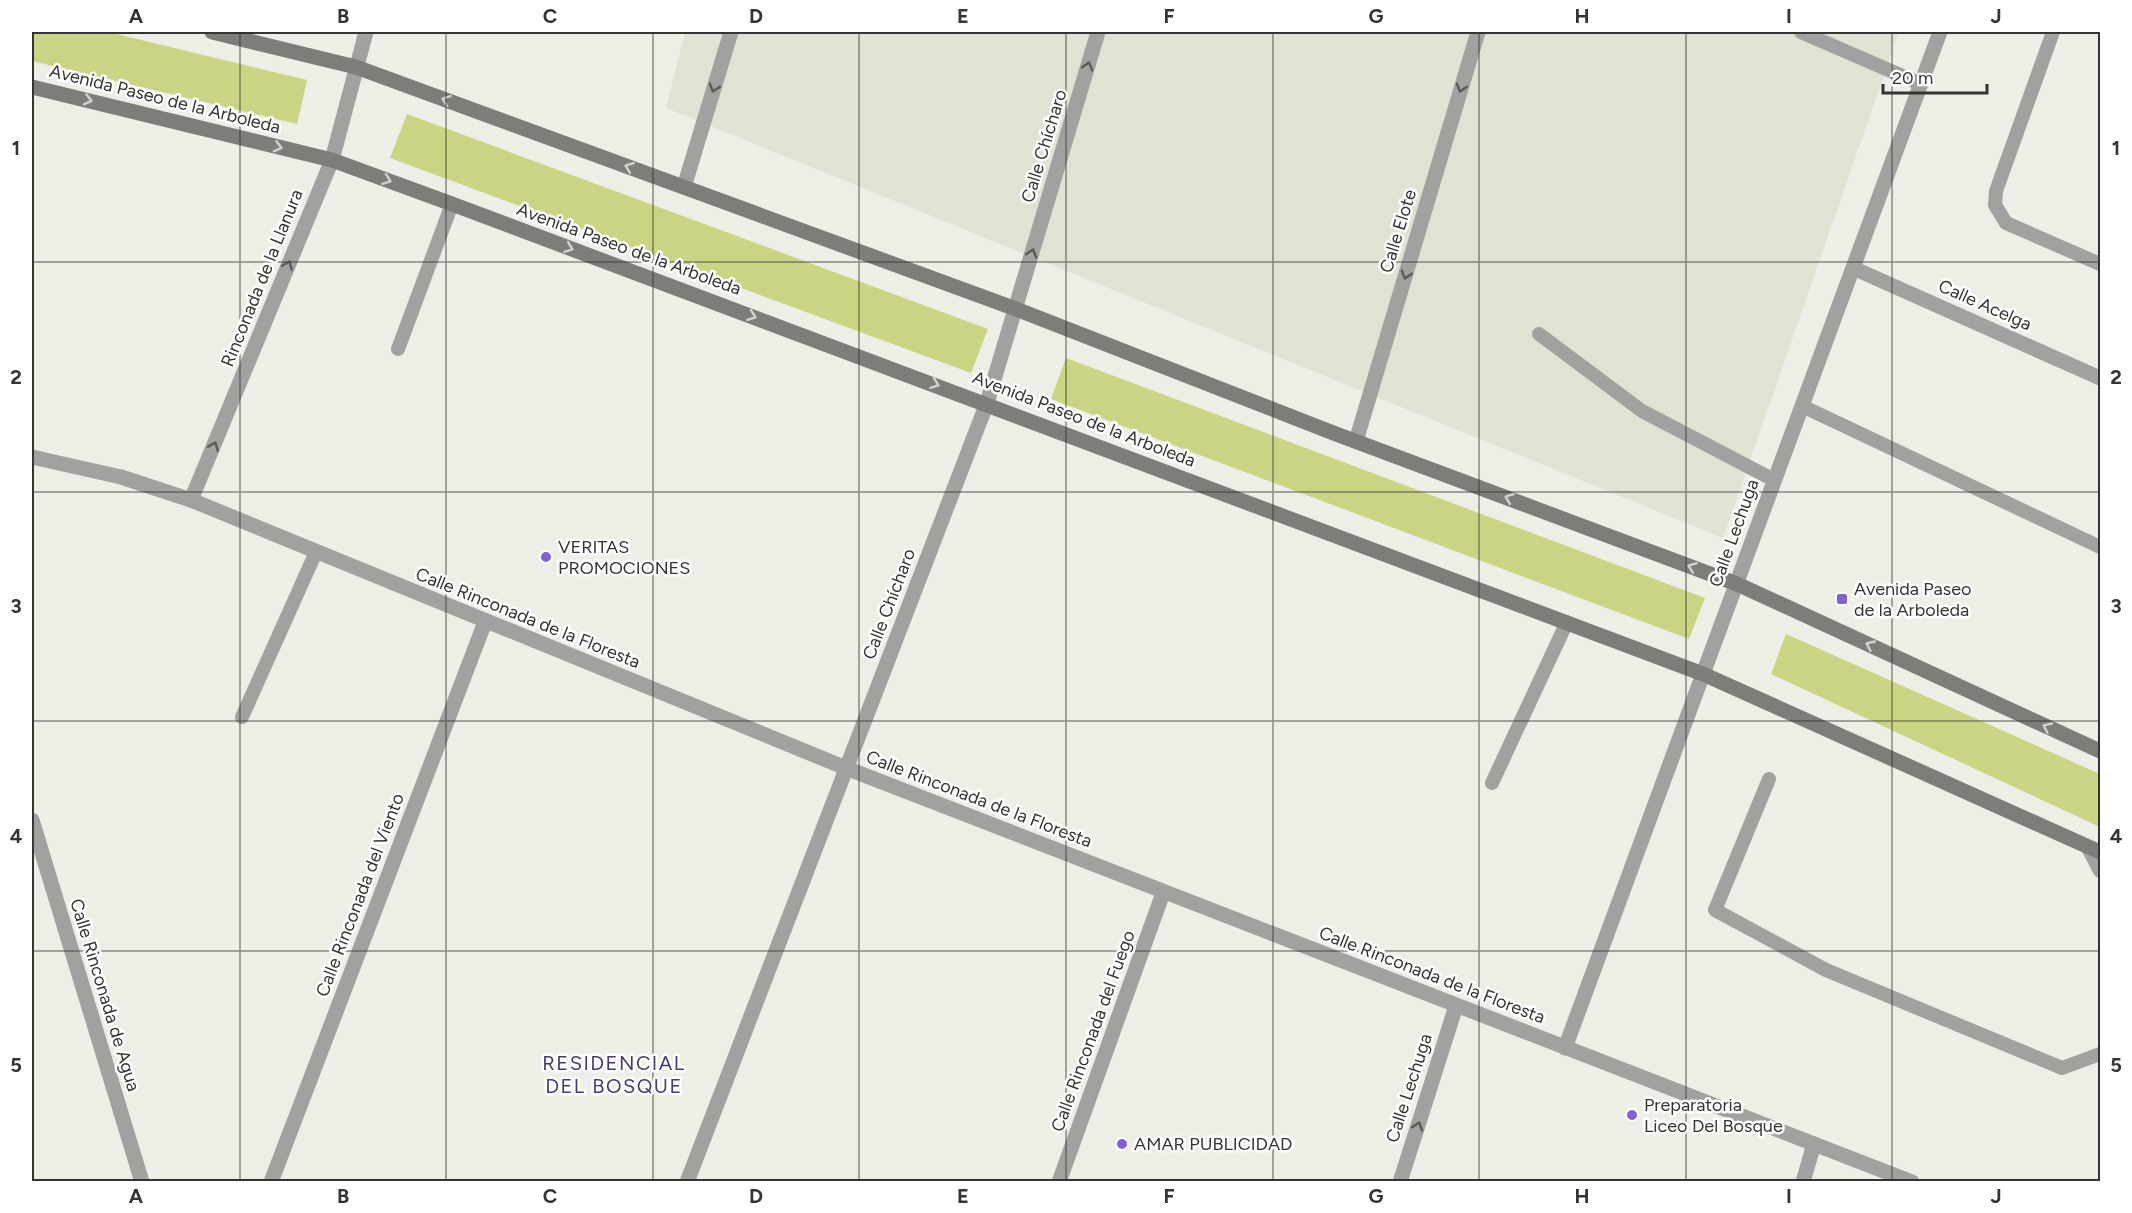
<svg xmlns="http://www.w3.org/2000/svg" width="2132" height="1213" font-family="Figtree,sans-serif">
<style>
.built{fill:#e0e2d3}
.green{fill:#cbd483}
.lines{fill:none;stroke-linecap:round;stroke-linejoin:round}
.lane{stroke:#a1a29f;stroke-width:14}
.street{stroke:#a1a29f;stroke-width:15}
.secondary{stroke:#7d7e79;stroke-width:15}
.oneway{stroke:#5a5b58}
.oneway2{stroke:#d2d2d0}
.grid{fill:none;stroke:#343532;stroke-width:1.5;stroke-opacity:0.55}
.poi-dot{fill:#835fd9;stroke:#fff;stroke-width:2}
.labels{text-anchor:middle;stroke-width:5;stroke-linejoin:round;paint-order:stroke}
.street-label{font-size:18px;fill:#343532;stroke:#fff}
.poi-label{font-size:18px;fill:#343532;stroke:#fff;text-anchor:start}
.neighbourhood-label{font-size:20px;letter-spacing:1.5px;fill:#493875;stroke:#fff}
.neatline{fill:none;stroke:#343532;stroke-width:2}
.grid-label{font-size:20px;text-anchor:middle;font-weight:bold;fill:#343532}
</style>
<rect width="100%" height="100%" fill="#edeee6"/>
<polygon class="built" points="685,32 1899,32 1723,538 666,108"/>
<g class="green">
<polygon points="32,32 108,32 307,80 297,124 32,61"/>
<polygon points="407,114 988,329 971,373 390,158"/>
<polygon points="1066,358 1705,598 1689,639 1051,399"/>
<polygon points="1786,634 2100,774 2100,827 1771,674"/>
</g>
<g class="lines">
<g class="lane">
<polyline points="1801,32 1921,84"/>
<polyline points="2053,32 1996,191 1995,205 2006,223 2100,264"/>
<polyline points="1539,334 1642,411 1774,480"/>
<polyline points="398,349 452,204"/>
<polyline points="1802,406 2100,547"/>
<polyline points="242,717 316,552"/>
<polyline points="1769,779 1715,910 1826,970 2062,1068 2100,1054"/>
<polyline points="1492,783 1567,622"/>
<polyline points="2087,846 2100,871"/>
</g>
<g class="street">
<polyline points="684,187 731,32"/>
<polyline points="1853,268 2100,378"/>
<polyline points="1356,441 1478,32"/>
<polyline points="32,457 121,477 191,500 846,768 1912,1182"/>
<polyline points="191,500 332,160 366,32"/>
<polyline points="32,820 142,1182"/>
<polyline points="1565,1048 1940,32"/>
<polyline points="271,1182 485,622"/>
<polyline points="687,1182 987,403 1098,32"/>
<polyline points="1059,1182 1163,893"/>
<polyline points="1400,1182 1456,1006"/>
<polyline points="1803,1182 1814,1144"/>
</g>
<g class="secondary">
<polyline points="212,32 356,67 1016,309 1336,434 1737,584 2100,751"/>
<polyline points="32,87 332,160 452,204 1703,674 2100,852"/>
</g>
</g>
<defs><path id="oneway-chevron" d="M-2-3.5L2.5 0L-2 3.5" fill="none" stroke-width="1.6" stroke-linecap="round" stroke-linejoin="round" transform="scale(1.5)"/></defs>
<g class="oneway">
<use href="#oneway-chevron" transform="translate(1088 66) rotate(-73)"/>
<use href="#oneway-chevron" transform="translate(714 88) rotate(107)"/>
<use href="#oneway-chevron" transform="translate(1461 88) rotate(107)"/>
<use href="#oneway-chevron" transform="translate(1032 253) rotate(-73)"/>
<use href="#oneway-chevron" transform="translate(288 265) rotate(-68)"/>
<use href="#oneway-chevron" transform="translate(1406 275) rotate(107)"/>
<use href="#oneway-chevron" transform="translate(214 446) rotate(-68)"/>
<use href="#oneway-chevron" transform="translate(1418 1126) rotate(-72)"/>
</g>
<g class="oneway2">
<use href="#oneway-chevron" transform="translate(88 100) rotate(14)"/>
<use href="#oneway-chevron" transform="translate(446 100) rotate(-160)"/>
<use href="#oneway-chevron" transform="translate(278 147) rotate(14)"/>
<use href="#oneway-chevron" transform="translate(629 167) rotate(-160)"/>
<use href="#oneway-chevron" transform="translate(387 180) rotate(20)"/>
<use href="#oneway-chevron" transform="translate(569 248) rotate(21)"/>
<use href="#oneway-chevron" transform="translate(752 316) rotate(20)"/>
<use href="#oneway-chevron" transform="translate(935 384) rotate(20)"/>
<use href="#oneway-chevron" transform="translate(1509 498) rotate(-159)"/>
<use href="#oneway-chevron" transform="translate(1692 567) rotate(-159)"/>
<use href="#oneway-chevron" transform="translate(1870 645) rotate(-155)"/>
<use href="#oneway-chevron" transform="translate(2047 727) rotate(-155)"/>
</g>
<path class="grid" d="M240,32V1182M446,32V1182M653,32V1182M859,32V1182M1066,32V1182M1273,32V1182M1479,32V1182M1686,32V1182M1892,32V1182M32,262H2100M32,492H2100M32,721H2100M32,951H2100"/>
<g class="poi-dot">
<circle cx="546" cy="557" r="6"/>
<rect x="1836" y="593" width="12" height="12" rx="3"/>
<circle cx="1632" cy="1115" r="6"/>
<circle cx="1122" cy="1144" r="6"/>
</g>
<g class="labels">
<g class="street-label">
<text transform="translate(165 99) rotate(14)" y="6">Avenida Paseo de la Arboleda</text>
<text transform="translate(1044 146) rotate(-73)" y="6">Calle Chícharo</text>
<text transform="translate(1398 231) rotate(-73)" y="6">Calle Elote</text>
<text transform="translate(629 249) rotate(20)" y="6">Avenida Paseo de la Arboleda</text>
<text transform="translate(262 278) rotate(-68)" y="6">Rinconada de la Llanura</text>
<text transform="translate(1985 305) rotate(24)" y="6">Calle Acelga</text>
<text transform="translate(1084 419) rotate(21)" y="6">Avenida Paseo de la Arboleda</text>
<text transform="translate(1734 533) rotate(-70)" y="6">Calle Lechuga</text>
<text transform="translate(889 604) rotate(-69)" y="6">Calle Chícharo</text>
<text transform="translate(528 618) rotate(22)" y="6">Calle Rinconada de la Floresta</text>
<text transform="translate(979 799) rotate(21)" y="6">Calle Rinconada de la Floresta</text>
<text transform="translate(360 895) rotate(-69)" y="6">Calle Rinconada del Viento</text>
<text transform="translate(1432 975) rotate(21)" y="6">Calle Rinconada de la Floresta</text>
<text transform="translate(105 995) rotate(73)" y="6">Calle Rinconada de Agua</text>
<text transform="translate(1093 1031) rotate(-70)" y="6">Calle Rinconada del Fuego</text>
<text transform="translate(1409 1088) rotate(-72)" y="6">Calle Lechuga</text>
</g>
<g class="poi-label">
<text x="558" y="553">VERITAS<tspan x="558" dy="21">PROMOCIONES</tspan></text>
<text x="1854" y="595">Avenida Paseo<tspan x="1854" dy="21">de la Arboleda</tspan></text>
<text x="1644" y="1111">Preparatoria<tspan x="1644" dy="21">Liceo Del Bosque</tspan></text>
<text x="1134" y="1150">AMAR PUBLICIDAD</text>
</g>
<g class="neighbourhood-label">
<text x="614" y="1070">RESIDENCIAL<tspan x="614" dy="23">DEL BOSQUE</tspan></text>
</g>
</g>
<rect width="2132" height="1213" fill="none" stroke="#ffffff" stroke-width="66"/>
<path d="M1883 84v9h104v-9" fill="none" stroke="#343532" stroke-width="3"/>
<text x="1892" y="84" font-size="18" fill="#343532" stroke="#ffffff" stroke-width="4.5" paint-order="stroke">20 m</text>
<rect x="33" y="33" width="2066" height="1147" class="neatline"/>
<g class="grid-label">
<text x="136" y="23">A</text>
<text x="343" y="23">B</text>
<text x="550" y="23">C</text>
<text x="756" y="23">D</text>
<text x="963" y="23">E</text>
<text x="1169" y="23">F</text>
<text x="1376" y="23">G</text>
<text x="1582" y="23">H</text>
<text x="1789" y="23">I</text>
<text x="1996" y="23">J</text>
<text x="16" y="155">1</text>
<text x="2116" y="155">1</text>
<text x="16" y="384">2</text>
<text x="2116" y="384">2</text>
<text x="16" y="613">3</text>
<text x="2116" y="613">3</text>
<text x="16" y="843">4</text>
<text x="2116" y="843">4</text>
<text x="16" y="1072">5</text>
<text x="2116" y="1072">5</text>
<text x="136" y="1203">A</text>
<text x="343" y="1203">B</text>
<text x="550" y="1203">C</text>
<text x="756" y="1203">D</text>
<text x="963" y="1203">E</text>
<text x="1169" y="1203">F</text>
<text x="1376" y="1203">G</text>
<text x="1582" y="1203">H</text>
<text x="1789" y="1203">I</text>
<text x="1996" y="1203">J</text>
</g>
</svg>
